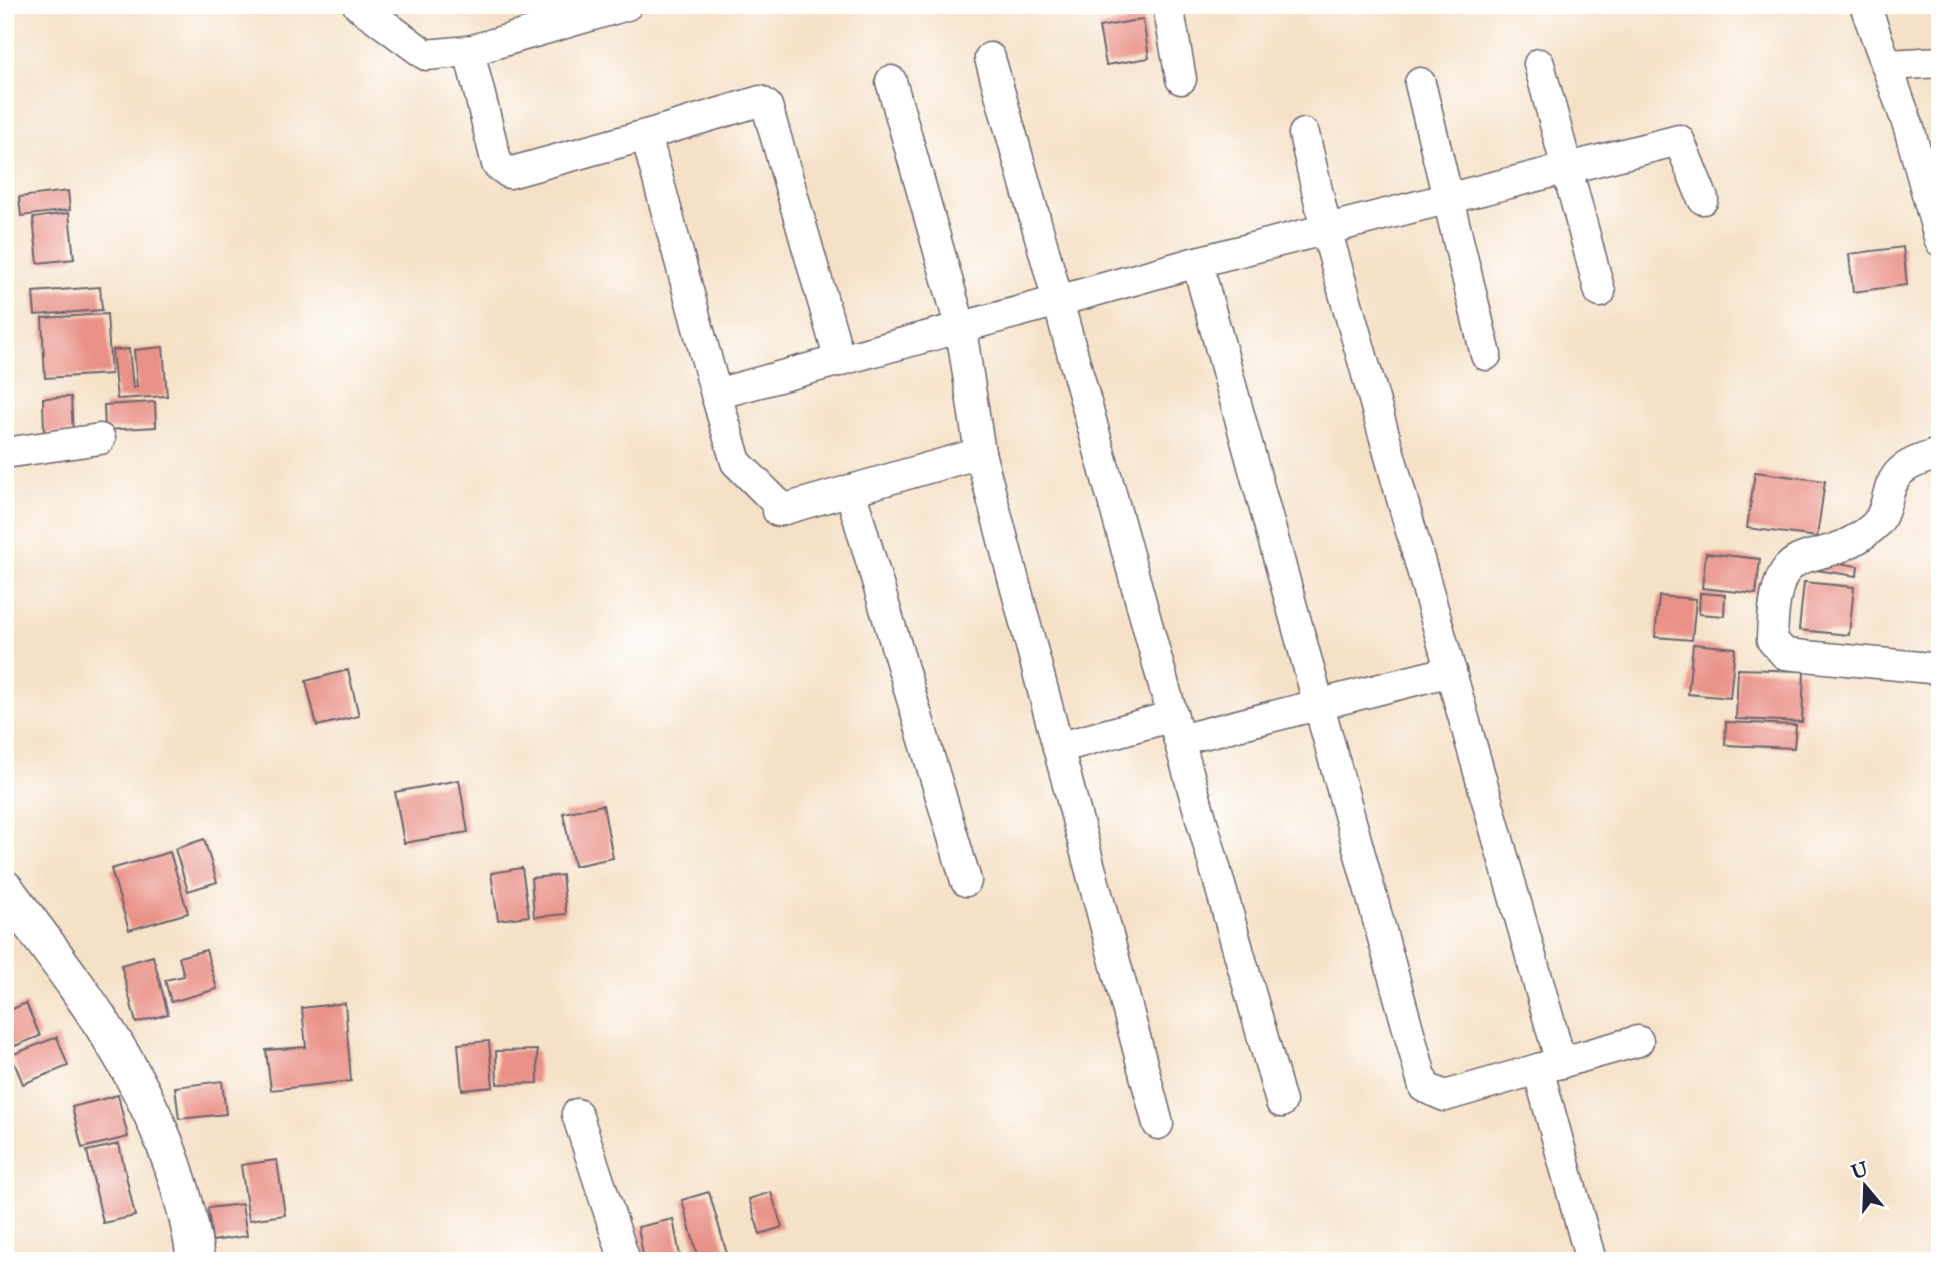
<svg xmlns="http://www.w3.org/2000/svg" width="1945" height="1266" font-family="'IM FELL Double Pica',serif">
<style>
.building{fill:#e99187}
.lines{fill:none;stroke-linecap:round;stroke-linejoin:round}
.minor-casing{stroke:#6c656c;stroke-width:33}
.tertiary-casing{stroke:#6c656c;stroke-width:40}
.minor{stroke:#fff;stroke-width:30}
.tertiary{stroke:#fff;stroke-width:37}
</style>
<rect width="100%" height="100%" fill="#fff"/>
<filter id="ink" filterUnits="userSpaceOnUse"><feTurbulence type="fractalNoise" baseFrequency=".0143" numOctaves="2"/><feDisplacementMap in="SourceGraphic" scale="14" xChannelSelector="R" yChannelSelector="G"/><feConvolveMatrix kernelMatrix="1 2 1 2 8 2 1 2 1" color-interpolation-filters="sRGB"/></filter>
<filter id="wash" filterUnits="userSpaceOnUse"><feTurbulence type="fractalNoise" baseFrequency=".00686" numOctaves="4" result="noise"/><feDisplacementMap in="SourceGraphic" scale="28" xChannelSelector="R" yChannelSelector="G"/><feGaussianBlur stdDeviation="1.57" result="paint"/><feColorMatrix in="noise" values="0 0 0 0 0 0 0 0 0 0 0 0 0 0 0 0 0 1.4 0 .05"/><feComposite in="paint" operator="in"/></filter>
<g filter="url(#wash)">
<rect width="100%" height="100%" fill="#f5e1c7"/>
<g id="blocks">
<g class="building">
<polygon points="1143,19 1149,58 1106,65 1099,27"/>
<polygon points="68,191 70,210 21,216 19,197"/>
<polygon points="69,213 74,259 38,263 33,218"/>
<polygon points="1903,247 1907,285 1853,292 1849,254"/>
<polygon points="100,287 102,310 35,315 33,292"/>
<polygon points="107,314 111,374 45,378 42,318"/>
<polygon points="163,347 167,396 117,399 112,350 129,349 133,388 137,387 134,350"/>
<polygon points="71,397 73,432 44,434 43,398"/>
<polygon points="155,402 156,427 105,430 104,405"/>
<polygon points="1755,472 1825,481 1817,537 1747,528"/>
<polygon points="1706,553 1760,559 1756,594 1702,588"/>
<polygon points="1811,559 1858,566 1857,576 1809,569"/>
<polygon points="1804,582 1854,587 1849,635 1799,630"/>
<polygon points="1700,593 1725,595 1724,616 1699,614"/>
<polygon points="1659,596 1696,599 1692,640 1655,637"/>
<polygon points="1693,644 1735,648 1730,698 1688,694"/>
<polygon points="1738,669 1804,671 1802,722 1736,719"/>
<polygon points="348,670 359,716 317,726 306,681"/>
<polygon points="1726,722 1796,725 1794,748 1725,745"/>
<polygon points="459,780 468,832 404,843 395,792"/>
<polygon points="603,805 613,858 574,866 563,813"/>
<polygon points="204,839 217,882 188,891 175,849"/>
<polygon points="170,852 188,913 129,930 111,869"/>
<polygon points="522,868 529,916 498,920 491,873"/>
<polygon points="562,875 566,914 534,917 531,878"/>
<polygon points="206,950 217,989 171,1002 165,980 184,976 179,957"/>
<polygon points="153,956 168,1014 136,1023 121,965"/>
<polygon points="26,1003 40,1036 5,1050 5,1006 8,1011"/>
<polygon points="345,1003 351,1081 271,1090 266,1050 306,1047 302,1008"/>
<polygon points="57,1037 68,1066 23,1084 11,1055"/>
<polygon points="489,1041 493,1087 462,1090 458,1044"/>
<polygon points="537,1050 538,1083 497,1084 496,1051"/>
<polygon points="222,1081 226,1114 179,1119 175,1087"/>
<polygon points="118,1095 128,1137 82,1148 72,1107"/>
<polygon points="119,1144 135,1216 103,1223 87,1151"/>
<polygon points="277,1160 285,1215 249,1220 241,1165"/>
<polygon points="709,1192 729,1261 699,1261 682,1200"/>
<polygon points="771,1192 782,1227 760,1234 749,1199"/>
<polygon points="242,1204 247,1236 212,1241 208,1208"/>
<polygon points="673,1219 681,1261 644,1261 638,1227"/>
</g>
</g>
</g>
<g filter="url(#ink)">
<use href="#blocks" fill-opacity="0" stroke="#6c656c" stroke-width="2"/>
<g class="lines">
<g class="minor-casing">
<g id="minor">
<polyline points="358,5 426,55 469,51 497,164 509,173 646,135 716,394"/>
<polyline points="1168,5 1181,79"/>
<polyline points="1865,5 1909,128 1940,241"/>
<polyline points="469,51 627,5"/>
<polyline points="1539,64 1600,292"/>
<polyline points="1889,65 1940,62"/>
<polyline points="891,81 961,329 980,453 778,511 778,504 736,462 716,394 1058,301 990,58"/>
<polyline points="1420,83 1486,355"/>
<polyline points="1304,134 1326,229 1561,1063"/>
<polyline points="646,135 760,101 767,106 840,361"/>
<polyline points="5,453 100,439"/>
<polyline points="980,453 1158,1124"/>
<path d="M1940,453C1928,458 1910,462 1901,471C1884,486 1890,513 1873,527C1813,578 1775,523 1772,640L1785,654L1940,669"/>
<polyline points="850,490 966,881"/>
<polyline points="1179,740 1058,301 1197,262"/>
<polyline points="1058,748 1173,716"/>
<polyline points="1538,1069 1445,1096 1424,1087 1197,262 1679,140 1703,199"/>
<polyline points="1281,1102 1179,740 1451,671"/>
<polyline points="577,1114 625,1261"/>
<polyline points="1591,1261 1538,1069 1638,1041"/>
</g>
</g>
<g class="tertiary-casing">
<path id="tertiary" d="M5,889C94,1008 174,1109 196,1261"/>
</g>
<use href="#minor" class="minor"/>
<use href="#tertiary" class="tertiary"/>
</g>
</g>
<rect width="1945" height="1266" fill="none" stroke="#fff" stroke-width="28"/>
<g transform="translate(1865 1186) rotate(341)" stroke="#ffffff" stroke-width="5" paint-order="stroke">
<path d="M0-5L12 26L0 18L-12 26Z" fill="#22223b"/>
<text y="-10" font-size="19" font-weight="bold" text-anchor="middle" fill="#22223b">U</text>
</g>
</svg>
